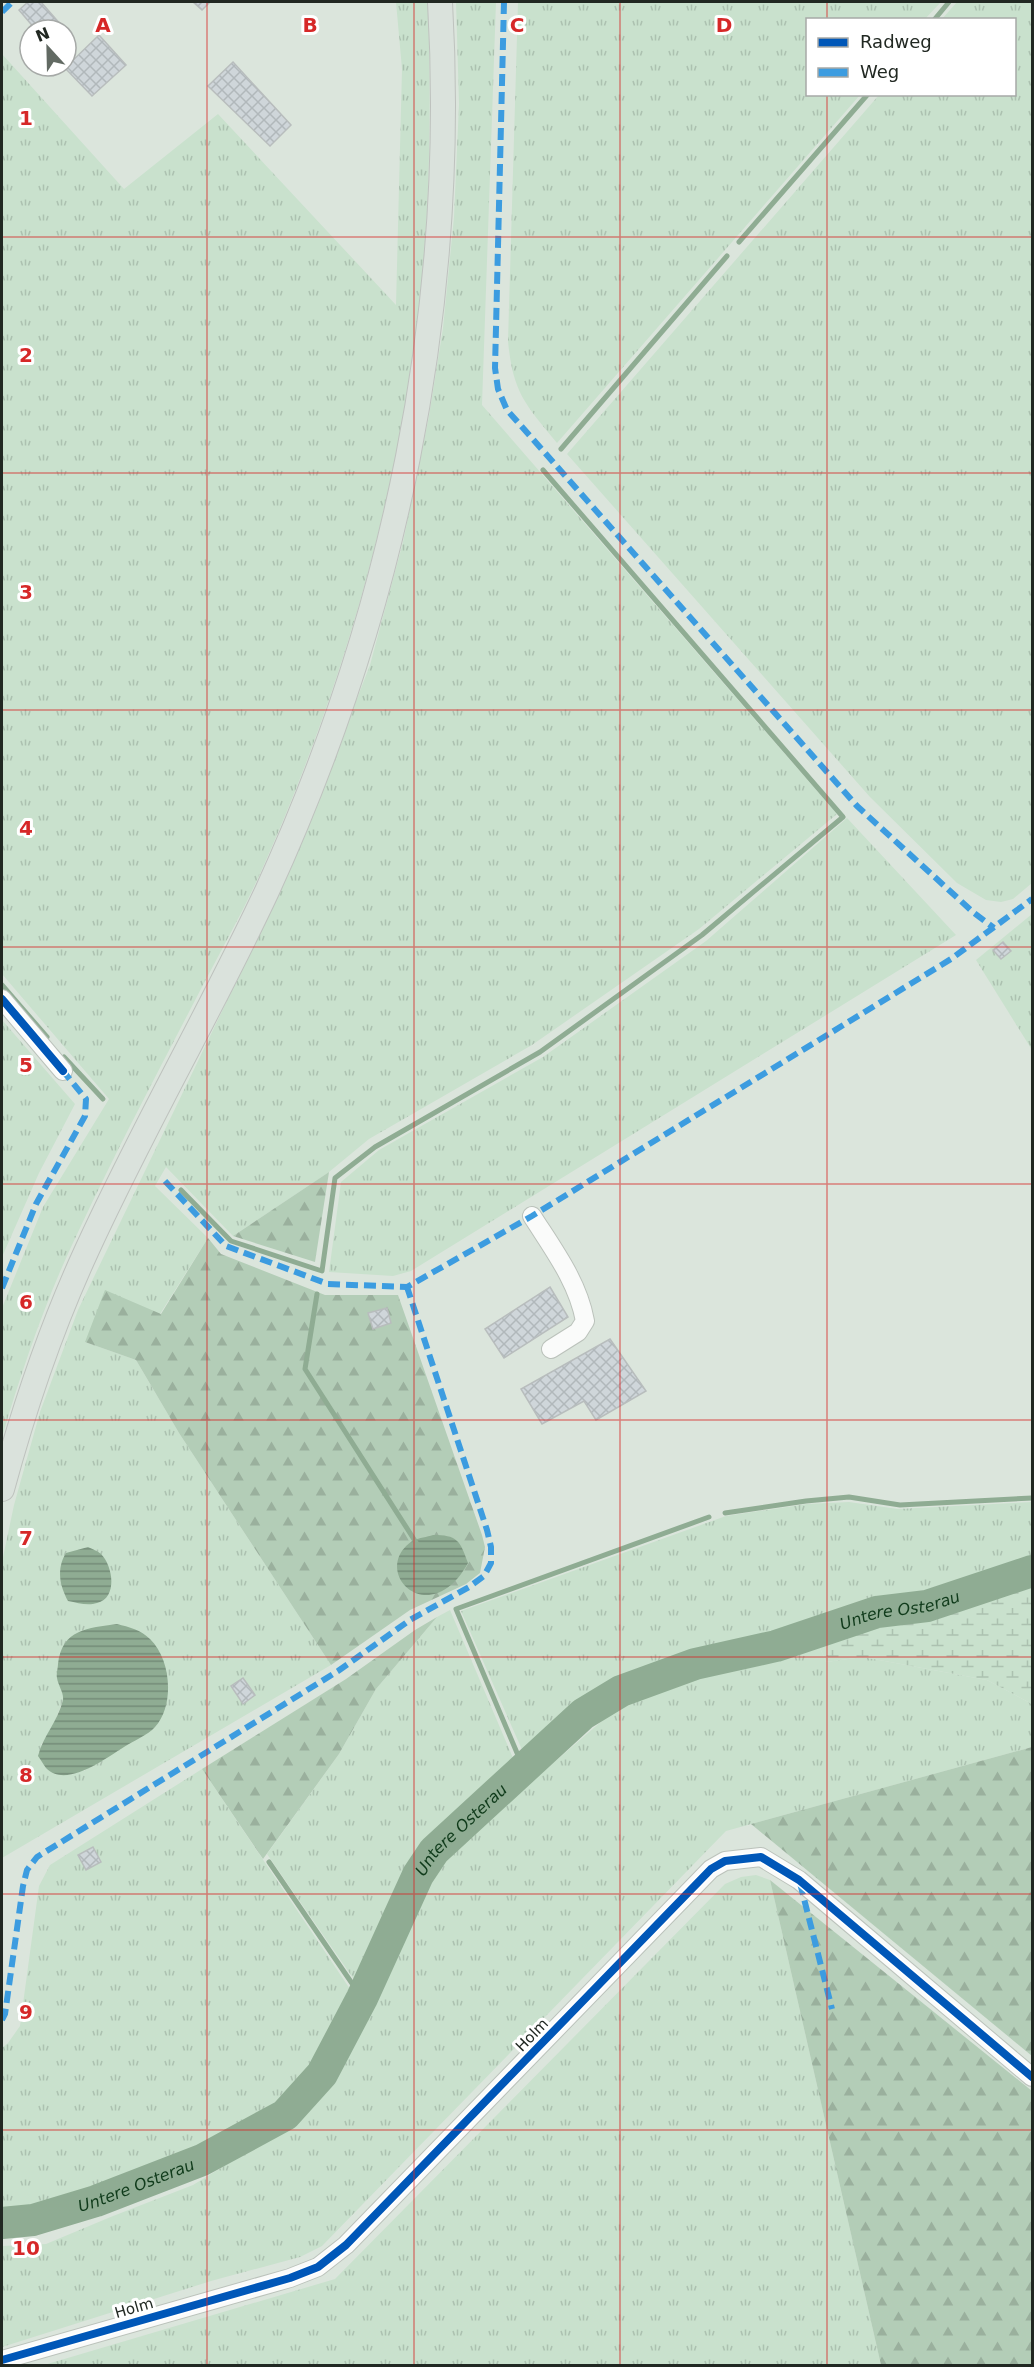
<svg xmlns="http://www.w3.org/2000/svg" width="1034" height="2367" font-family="'DejaVu Sans',sans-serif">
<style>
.grass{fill:url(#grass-tufts);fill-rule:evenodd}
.forest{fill:url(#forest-firs)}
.wetland{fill:url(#wetland-marsh)}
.water{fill:url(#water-rules)}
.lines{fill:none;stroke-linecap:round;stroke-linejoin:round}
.stream{stroke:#8fac93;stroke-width:5}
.river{stroke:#8fac93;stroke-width:32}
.building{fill:url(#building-cross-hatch);stroke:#b8bdbd;stroke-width:1.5}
.minor-casing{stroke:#bbc2bb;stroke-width:20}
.major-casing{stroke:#bec2be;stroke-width:26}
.minor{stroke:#fafbfa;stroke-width:18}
.major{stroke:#dae2dc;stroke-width:24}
.quiet{stroke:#3c9ce0;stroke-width:6;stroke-dasharray:12 6;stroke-linecap:butt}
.cycleway-casing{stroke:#fff;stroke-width:11}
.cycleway{stroke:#0057b8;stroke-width:8}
.grid{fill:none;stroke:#d62828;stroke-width:1.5;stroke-opacity:0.55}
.labels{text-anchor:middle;stroke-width:6;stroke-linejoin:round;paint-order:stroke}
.street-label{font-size:15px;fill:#212822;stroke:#fff}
.water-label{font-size:16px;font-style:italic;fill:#103b1b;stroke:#fff}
.grid-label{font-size:20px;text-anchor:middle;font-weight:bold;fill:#d62828;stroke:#fff;stroke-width:6;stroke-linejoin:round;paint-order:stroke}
</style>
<defs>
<pattern id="grass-tufts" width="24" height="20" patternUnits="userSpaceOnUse" patternTransform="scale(1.5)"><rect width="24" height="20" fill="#c9e1cd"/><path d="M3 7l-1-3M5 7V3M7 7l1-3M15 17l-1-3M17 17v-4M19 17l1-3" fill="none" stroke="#acc1b0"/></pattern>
<pattern id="forest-firs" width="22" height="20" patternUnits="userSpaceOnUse" patternTransform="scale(1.5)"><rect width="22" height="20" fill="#b3cdb7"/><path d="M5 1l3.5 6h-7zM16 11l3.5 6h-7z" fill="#9ab09d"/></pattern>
<pattern id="wetland-marsh" width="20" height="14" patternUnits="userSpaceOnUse" patternTransform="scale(1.5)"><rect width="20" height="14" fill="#c9e1cd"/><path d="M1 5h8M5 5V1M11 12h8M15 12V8" fill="none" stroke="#acc1b0"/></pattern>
<pattern id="water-rules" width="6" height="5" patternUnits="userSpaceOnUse" patternTransform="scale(1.5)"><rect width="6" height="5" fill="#8fac93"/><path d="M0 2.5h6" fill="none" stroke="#748c78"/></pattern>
<pattern id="building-cross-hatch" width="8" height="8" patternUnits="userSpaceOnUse" patternTransform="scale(1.5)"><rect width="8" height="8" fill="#cfd6da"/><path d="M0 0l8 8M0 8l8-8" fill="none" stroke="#b1b8bb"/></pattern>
</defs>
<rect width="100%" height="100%" fill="#dbe5dc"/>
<g class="grass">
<path d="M396,2H428C431,103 431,205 419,306C398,500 339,699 259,876C242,913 222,949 203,985C161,1066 118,1147 79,1230C47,1296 23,1366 2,1437V1308L43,1207L109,1099L2,974V54L124,189L218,114L396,305L402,69Z"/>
<path d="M456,2H496L482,405L837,814L699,929L532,1045L369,1139L329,1172L233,1236L166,1167L155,1186L208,1238L160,1314L85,1342L136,1360L179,1433L331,1665L2,1858V1562L14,1505L40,1412L78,1310L292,866L370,665L403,542L429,416L443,328L454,217L459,104ZM60,1651L85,1771L41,1745L51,1731L64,1698L57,1677Z"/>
<path d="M518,2H941L925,19L808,20V94L860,95L557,443C525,404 513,393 508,341Z"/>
<polygon points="957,2 1032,2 1032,883 1013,899 1001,902 986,900 957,883 870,797 567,454 879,95 1014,94 1014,20 942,19"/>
<polygon points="847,818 956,935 411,1271 393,1276 329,1272 341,1182 379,1150 543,1057 706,941"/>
<polygon points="1032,914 1032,1050 976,960"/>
<polygon points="2,1020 75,1104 39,1173 2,1257"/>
<polygon points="849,1502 898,1509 1032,1502 1032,1559 1003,1565 926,1593 874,1601 844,1608 773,1638 691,1654 617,1677 523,1752 461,1611 726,1516 807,1504"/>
<polygon points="450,1610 513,1758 429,1841 355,1981 267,1854 339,1754 376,1689 437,1617"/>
<polygon points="818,1643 826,1662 863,1657 987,1680 1032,1704 1032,1747 726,1831 322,2246 300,2257 211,2281 2,2347 2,2246 46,2244 113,2216 193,2185 288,2127 330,2081 441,1860 625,1701 697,1679 783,1658"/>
<polygon points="202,1769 352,1992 317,2069 280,2110 182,2171 40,2222 2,2224 2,2048 8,2043 20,2026 39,1886 50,1865"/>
<polygon points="756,1875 770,1880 881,2365 44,2365 335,2279 725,1884 741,1877"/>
</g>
<g class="forest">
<polygon points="329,1172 315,1262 233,1236"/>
<polygon points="208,1238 221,1254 325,1295 398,1295 482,1535 485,1547 480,1573 466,1584 410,1610 331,1665 179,1433 136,1360 85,1342 105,1290 161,1314"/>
<polygon points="437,1617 376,1689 339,1754 263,1859 202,1769 346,1679 415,1630"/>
<polygon points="1032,1747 1032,2056 751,1824"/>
<polygon points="770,1880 1032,2091 1032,2365 881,2365"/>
</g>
<polygon class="wetland" points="1032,1585 1032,1704 987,1680 863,1657 826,1662 818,1643 877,1624 935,1620"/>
<g class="water">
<path d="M433,1535C457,1535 460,1540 468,1563C429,1634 367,1569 414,1540C419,1538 427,1537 433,1535Z"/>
<path d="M88,1547C92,1549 98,1551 101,1554C113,1566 118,1598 97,1603C88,1606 78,1603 68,1601C60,1586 56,1569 66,1553Z"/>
<path d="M117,1624C129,1627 141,1630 150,1639C171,1659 175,1705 155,1727C148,1735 133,1741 124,1747C106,1758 66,1789 46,1768C43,1764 41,1760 38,1756C43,1736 58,1721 63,1700C64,1693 58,1685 57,1678C56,1674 58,1668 58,1664C62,1629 88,1628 117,1624Z"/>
</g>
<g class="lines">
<g class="stream">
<polyline points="934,20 949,2"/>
<polyline points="739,242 868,94"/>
<polyline points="561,449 727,256"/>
<polyline points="2,985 47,1037"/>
<polyline points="64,1057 103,1099"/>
<polyline points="181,1190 231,1241 322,1271 335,1178 375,1147 540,1052 702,935 843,817 543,470"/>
<polyline points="317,1294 305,1369 417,1544"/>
<polyline points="725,1513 806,1501 849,1497 900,1505 1032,1498"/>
<polyline points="523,1767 456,1609 709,1517"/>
<polyline points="269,1862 362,1998"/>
</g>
<path class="river" id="s1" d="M2,2223L33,2220L96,2201L202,2160L285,2115L322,2074L362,1998L418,1875L434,1851L583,1714L621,1691L695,1664L776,1646L877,1612L927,1606L1032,1571"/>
</g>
<g class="building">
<polygon points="28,2 41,2 61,25 55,30 36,30 19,10"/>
<polygon points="193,2 210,2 202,10"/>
<polygon points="99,35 126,65 92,96 65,68"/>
<polygon points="233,62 291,125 270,146 208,86"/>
<polygon points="1003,942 1011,951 1001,959 993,950"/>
<polygon points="550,1287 568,1317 504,1358 485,1329"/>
<polygon points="387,1308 391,1323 373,1329 368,1313"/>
<polygon points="610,1339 646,1391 596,1420 584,1401 542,1424 521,1389"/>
<polygon points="243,1678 255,1695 243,1704 231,1686"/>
<polygon points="93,1847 101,1862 86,1870 78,1855"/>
</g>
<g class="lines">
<g class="minor-casing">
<g id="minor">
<polyline points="2,999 63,1071"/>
<path d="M532,1216C553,1249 578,1282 585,1321L578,1332L551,1349"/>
<polyline points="2,2360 290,2278 318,2267 346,2245 711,1869 725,1861 761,1857 799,1880 1032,2077"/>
</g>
</g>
<g class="major-casing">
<path id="major" d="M2,1489C24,1408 51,1328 86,1252C142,1129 210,1013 267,891C394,614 458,308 440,2"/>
</g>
<use href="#minor" class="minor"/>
<use href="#major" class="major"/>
<g class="quiet">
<polyline points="504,2 495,368 498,389 507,410 857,806 974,913 994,928"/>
<polyline points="2,12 12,2"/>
<polyline points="165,1181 226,1246 328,1284 407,1287 532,1216 951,959 1032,899"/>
<polyline points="2,1288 36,1204 85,1116 86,1099 63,1071"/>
<polyline points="800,1883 832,2009"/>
<polyline points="2,2020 5,2014 23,1886 27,1870 37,1857 338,1671 410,1620 469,1587 484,1576 491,1563 491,1547 487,1530 407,1287"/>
</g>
<g class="cycleway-casing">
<g id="cycleway">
<polyline points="2,999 63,1071"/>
<polyline points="2,2360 290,2278 318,2267 346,2245 711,1869 725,1861 761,1857 799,1880 1032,2077"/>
</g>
</g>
<use href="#cycleway" class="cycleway"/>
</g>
<path class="grid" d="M207,2V2366M414,2V2366M620,2V2366M827,2V20M827,94V2366M2,237H1032M2,473H1032M2,710H1032M2,947H1032M2,1184H1032M2,1420H1032M2,1657H1032M2,1894H1032M2,2130H1032"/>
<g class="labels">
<g class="street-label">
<text transform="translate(532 2035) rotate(-46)" y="5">Holm</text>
<text transform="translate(134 2308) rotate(-16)" y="5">Holm</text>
</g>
<g class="water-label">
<text dy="6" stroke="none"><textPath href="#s1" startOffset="1148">Untere Osterau</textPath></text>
<text dy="6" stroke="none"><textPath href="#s1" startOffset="644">Untere Osterau</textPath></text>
<text dy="6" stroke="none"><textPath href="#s1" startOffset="140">Untere Osterau</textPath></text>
</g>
</g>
<g class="grid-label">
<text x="103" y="32">A</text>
<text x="310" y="32">B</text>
<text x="517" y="32">C</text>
<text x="724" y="32">D</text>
<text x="26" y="125">1</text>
<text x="26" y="362">2</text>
<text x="26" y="599">3</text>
<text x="26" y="835">4</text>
<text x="26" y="1072">5</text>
<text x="26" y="1309">6</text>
<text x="26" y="1545">7</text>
<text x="26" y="1782">8</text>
<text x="26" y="2019">9</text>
<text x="26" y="2255">10</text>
</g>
<rect width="1034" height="2367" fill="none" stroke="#212822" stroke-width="6"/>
<rect x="806" y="18" width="210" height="78" fill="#ffffff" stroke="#a6a9a7" stroke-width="1.5"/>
<rect x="818" y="38" width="30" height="9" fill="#0057b8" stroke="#a6a9a7" stroke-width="1.5"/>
<text x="860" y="48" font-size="18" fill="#212822">Radweg</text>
<rect x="818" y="68" width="30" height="9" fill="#3c9ce0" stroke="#a6a9a7" stroke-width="1.5"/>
<text x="860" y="78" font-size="18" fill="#212822">Weg</text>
<g transform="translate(48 48) rotate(338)"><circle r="28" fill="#ffffff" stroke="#a6a9a7" stroke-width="1.5"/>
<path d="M0-4.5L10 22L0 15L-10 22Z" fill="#626a63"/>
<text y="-9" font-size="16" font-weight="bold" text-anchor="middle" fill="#212822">N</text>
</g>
</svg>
